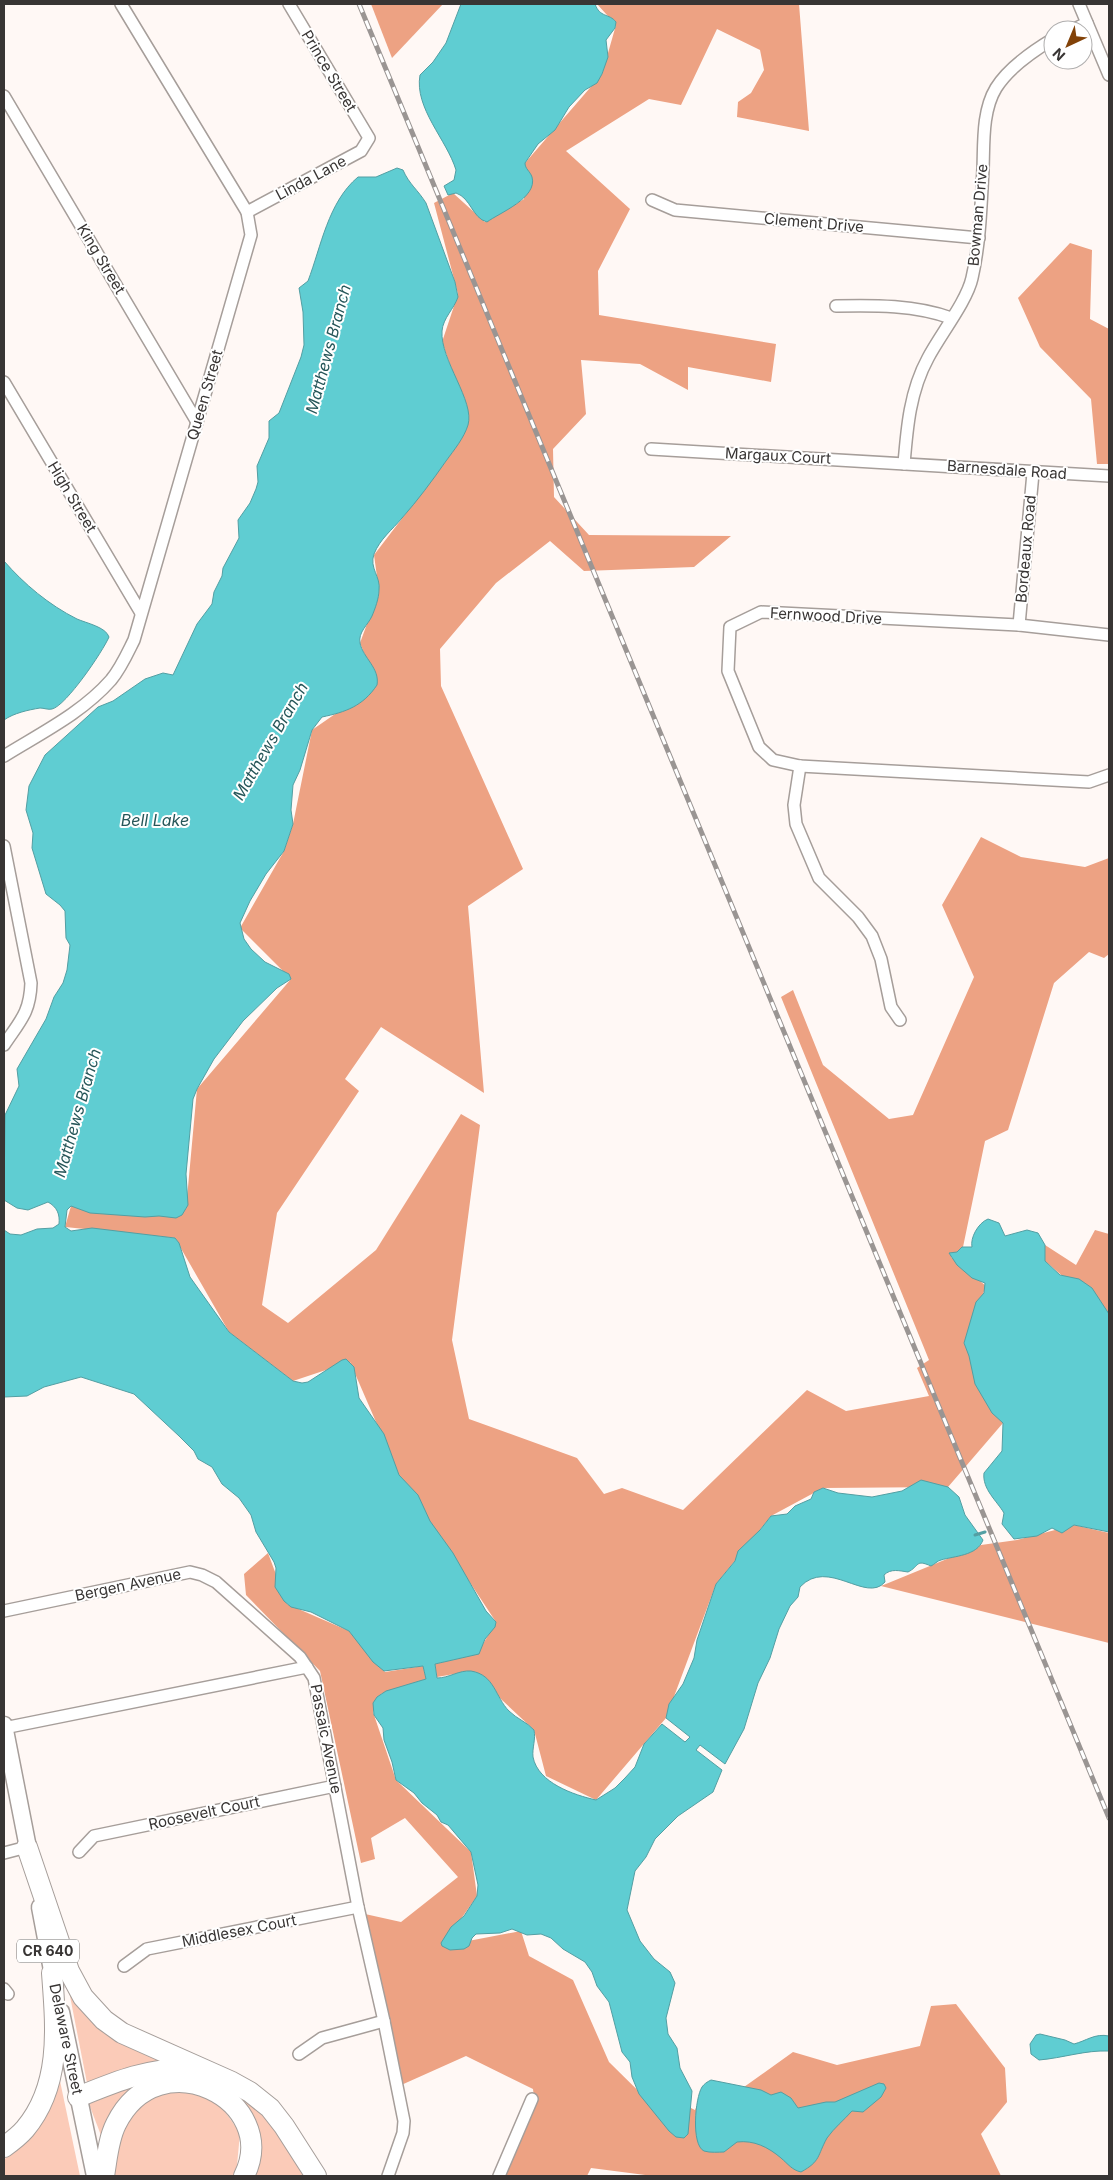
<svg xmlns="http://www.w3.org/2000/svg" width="1113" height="2180" font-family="Inter,sans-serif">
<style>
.green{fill:#fbcbb8}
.forest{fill:#eda283}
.water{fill:#5fcdd2;stroke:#539fa3}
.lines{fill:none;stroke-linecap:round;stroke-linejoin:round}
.stream{stroke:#539fa3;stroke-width:3}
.minor-casing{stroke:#a69e9a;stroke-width:14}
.primary-casing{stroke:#a69e9a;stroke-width:19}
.motorway-casing{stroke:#a69e9a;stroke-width:22}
.minor{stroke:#fff;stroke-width:11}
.primary{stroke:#fff;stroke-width:16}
.motorway{stroke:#fff;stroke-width:20}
.rail-casing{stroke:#9a9593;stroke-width:5}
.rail{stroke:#fff;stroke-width:3;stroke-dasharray:9;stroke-linecap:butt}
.labels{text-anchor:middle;stroke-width:4;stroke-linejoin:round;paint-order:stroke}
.shield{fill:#fff;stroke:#747271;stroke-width:1}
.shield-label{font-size:14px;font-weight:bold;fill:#383534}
.street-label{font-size:15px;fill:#383534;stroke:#fff}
.water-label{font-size:16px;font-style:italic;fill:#265659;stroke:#fff}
</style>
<rect width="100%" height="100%" fill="#fff8f5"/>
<g class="green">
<polygon points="69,1991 163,2062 87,2083"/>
<polygon points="60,2081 80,2176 4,2176 4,2160 27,2136"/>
<polygon points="142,2082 102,2138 89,2104"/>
<polygon points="196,2091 219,2103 240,2133 236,2176 112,2176 124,2123 150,2093"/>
<polygon points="233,2096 256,2105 310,2176 255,2176 258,2136"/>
</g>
<g class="forest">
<polygon points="371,4 443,4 392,58"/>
<polygon points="597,4 799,4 809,131 737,117 738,102 751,93 764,70 760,50 717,29 681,105 649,99 566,151 630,209 598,271 599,315 776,344 771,382 688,367 688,390 640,364 581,360 586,414 553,449 554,497 589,535 731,536 694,567 584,571 550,541 496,583 440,649 441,686 523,869 468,906 484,1093 381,1027 345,1079 359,1091 277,1213 262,1305 288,1323 376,1250 461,1114 480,1125 452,1340 469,1419 577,1458 604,1494 622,1488 683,1510 807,1390 846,1411 929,1396 917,1368 929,1360 781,997 793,990 823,1065 889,1119 913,1115 974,977 942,905 981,837 1021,857 1085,867 1109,858 1109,954 1104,958 1089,952 1054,983 1008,1130 985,1141 963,1247 951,1257 986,1286 964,1343 1003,1423 948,1487 823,1488 771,1516 716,1584 666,1718 596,1800 546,1776 534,1730 471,1671 437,1677 435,1664 477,1654 496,1622 399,1475 350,1362 293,1381 229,1332 175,1238 65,1227 71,1206 186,1209 197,1089 291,979 240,928 284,851 293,824 312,730 377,685 360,643 379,591 374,555 446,461 469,418 442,342 458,294 434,203 453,193 485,222 524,199 525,163 602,74 616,25"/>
<polygon points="1070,243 1092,250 1090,319 1109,329 1109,464 1097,464 1091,399 1040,347 1018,298"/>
<polygon points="1095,1230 1109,1234 1109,1316 1045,1261 1045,1245 1076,1265"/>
<polygon points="1074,1525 1109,1533 1109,1643 881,1586 981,1545 1017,1540"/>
<polygon points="268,1553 287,1604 349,1631 385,1672 423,1666 426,1679 381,1694 373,1712 396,1780 471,1852 477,1896 442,1946 521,1931 529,1956 573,1980 609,2062 685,2137 683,2104 695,2110 707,2082 744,2087 793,2052 837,2065 920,2046 931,2006 956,2004 1005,2068 1007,2102 981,2134 1001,2176 653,2176 591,2168 587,2176 503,2176 535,2105 533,2089 466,2056 399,2086 365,1914 401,1922 458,1877 405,1818 371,1838 375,1859 361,1863 320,1671 246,1595 244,1574"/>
</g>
<g class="water">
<path d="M461,4H595C600,18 609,13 616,22L615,28L606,40L608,57L602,74L597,83L585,90L569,107L555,130L538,144L525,163C525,169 530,171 532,177C538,198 499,213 487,222C472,218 471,198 456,193L448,195L444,186L454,180L456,170C447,140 414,108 420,75L433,62L446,43Z"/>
<path d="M397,168L403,170C409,184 418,190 426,203L455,282L458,297C454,309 443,318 442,331C440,360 475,401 468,425C464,438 454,450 446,461C432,481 418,500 402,518C392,530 380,539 374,554C369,568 381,577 379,590C379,598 375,609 372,616C368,625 358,632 360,643C363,658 380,668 377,685C363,706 346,712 322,717L312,730L300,770L293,785L291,810L293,824L284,851L266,874L250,901L240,923L244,939L251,949L265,962L289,974L291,979L277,988L243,1021L214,1059L197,1089L193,1099L186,1174L188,1205L182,1215L176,1218L159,1216L145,1217L90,1213L71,1206L67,1210L65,1227L71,1231L92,1228L175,1238L179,1243L190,1277L229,1332L293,1381L302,1383L308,1382L342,1360L346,1359L354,1367L359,1398L384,1434L399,1475L418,1495L430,1521L453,1553L486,1611L496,1622L495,1627L485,1639L479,1654L435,1664L437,1678C449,1678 459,1670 471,1671C495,1675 495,1697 509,1711C517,1719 527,1722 534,1730C536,1739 532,1748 533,1757C538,1783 574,1795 596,1800L615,1788L625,1778L635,1767L644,1744L662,1724L685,1742L690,1737L666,1718L669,1704L683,1684L694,1658L697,1640L716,1584L735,1561L738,1551L760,1530L771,1516L787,1514L795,1506L811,1499L814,1492L823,1488L838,1493L872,1497L902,1491L921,1480L948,1487L959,1497L965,1515L983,1540C977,1556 954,1556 941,1560C937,1561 935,1564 931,1566C915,1559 920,1566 908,1572C900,1571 891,1568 884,1575L885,1582C866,1604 828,1557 800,1587L798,1597L790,1606L779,1629L770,1658L758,1683L744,1729L725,1764L700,1745L696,1750L722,1770L713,1792L678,1816L655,1839L646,1857L635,1871L627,1910L640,1941L654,1959L670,1972L675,1983L666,2018L668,2034L677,2048L680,2068L692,2091L688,2134L684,2138L676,2137L669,2131L639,2094L632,2077L630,2062L622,2052L609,2002L597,1986L592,1972L585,1962L563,1949L551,1938L541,1934L527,1935L512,1929L500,1933L476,1934L472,1938L469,1946L464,1949L450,1950L442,1946L441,1943L451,1927L464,1916L477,1896L478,1885L471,1852L448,1825L441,1822L437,1815L422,1803L414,1793L396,1780L392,1762L384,1740L383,1728L374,1715L373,1703L377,1697L386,1691L426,1679L423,1666L384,1671L373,1662L349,1631L311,1612L291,1607L284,1601L275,1587L276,1568L274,1562L256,1532L251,1515L239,1498L222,1484L212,1467L198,1459L194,1451L179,1436L134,1394L81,1377L44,1387L27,1396L4,1397V1230L10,1234L21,1235L37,1229L53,1228L59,1224C60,1214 57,1207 48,1202L28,1210L17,1208L4,1200L5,1115L19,1086L17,1069L46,1019L54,997L63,983L67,970L70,945L66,938L65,911L60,905L46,894L32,848L33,833L26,810L29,786L45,755L98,707L113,701L145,679L163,673L173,675L197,624L212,604L214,592L222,576L223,568L239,538L238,520L250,503L256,489L258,482L257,466L269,438V421L279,413L301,357L304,345L303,312L299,288L308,281C321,247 328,202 358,177H376Z"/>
<path d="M4,561C24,584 49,605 77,619C86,623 106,627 109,637C103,651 66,706 52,709C48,710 44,708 40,708C28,710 14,713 4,720Z"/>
<path d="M988,1219L999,1223L1005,1236L1027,1230L1038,1233L1045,1245V1261L1060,1275L1079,1279L1092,1288L1109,1314V1532L1074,1525L1062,1533L1052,1528L1037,1536L1014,1539L1002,1524L1004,1513C997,1501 982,1489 984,1473L1002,1451L1003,1423L992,1413L975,1384L969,1356L964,1343L976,1302L984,1293L985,1283L972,1278L957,1265L949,1253L957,1252L962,1247H972C970,1238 978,1223 988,1219Z"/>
<path d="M1040,2034L1065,2040L1074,2044C1086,2041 1095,2033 1109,2036V2051C1085,2050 1063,2058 1039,2060L1031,2054L1030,2044L1036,2035Z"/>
<path d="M711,2080L761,2090L771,2095L781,2092L791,2098L798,2108L826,2102H835L879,2083L884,2084L886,2088L881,2097L863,2112L852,2111C844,2120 834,2128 827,2138C817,2156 821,2161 801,2172C792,2170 788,2164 781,2158C768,2147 754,2140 737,2142L724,2152C719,2152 710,2153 704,2151C691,2145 695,2098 702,2087C704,2084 707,2082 711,2080Z"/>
</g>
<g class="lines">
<polyline class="stream" points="975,1535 985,1532"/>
<g class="minor-casing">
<g id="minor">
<polyline points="1079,4 1109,75"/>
<polyline points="1072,30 1087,23"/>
<polyline points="4,96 197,422"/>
<polyline points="652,200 675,210 979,238"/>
<polyline points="247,212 361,151 369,138 289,4"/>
<path d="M836,306C874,305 916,305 951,318"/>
<polyline points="4,382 141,613"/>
<polyline points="651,449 1109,476"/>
<path d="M904,464C907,427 910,391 928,358C940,335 967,301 972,278C980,243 981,206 983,169C984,143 982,111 996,88C1009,67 1033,51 1053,39"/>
<polyline points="1019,625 1033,473"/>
<polyline points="1109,635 1019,625 761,612 730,627 728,671 759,747 773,760 800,766 1089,782 1109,775"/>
<path d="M4,756C41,733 82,713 111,680C121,668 127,654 134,640L251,235L247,212L121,4"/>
<polyline points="800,766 794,805 796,824 819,878 858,917 872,936 881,959 891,1007 900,1020"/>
<path d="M4,846L31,983C30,1013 20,1021 4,1045"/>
<polyline points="4,1611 190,1572 202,1575 216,1582 300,1657 314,1678 358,1907 384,2021 404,2121 403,2133 388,2176"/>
<polyline points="4,1728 307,1667"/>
<polyline points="79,1852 94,1836 335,1786"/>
<polyline points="4,1853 27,1847"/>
<polyline points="124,1966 147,1949 358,1907"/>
<polyline points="4,1989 8,1994"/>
<polyline points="299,2054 322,2038 384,2021"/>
<polyline points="499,2176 532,2099"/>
</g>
</g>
<g class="primary-casing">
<g id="primary">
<polyline points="4,1725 30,1858"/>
<polyline points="40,1907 55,1986"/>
<polyline points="61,2012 95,2176"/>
</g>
</g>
<g class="motorway-casing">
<g id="motorway">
<polyline points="27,1847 69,1971 83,1997 104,2020 122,2033 232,2082 250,2092 270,2108 284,2126 316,2176"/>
<path d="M78,2097C115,2082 148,2068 188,2069"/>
<path d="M4,2147C11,2142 19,2136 25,2129C62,2085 56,2027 52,1973"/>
<path d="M104,2176C107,2159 108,2140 116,2124C159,2037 282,2101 244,2176"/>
</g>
</g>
<use href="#minor" class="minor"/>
<use href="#primary" class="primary"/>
<use href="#motorway" class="motorway"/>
<g class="rail-casing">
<polyline id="rail" points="359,4 1109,1818"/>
</g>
<use href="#rail" class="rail"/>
</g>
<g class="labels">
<rect class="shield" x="17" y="1939.5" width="62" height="23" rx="4"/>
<g class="shield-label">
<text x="48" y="1956">CR 640</text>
</g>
<g class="street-label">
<text transform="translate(329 71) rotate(59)" y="5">Prince Street</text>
<text transform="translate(311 178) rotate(-28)" y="5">Linda Lane</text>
<text transform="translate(978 215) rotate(-85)" y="5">Bowman Drive</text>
<text transform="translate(814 223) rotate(5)" y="5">Clement Drive</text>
<text transform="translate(101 259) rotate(59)" y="5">King Street</text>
<text transform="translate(205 395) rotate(-74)" y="5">Queen Street</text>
<text transform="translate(778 456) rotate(3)" y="5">Margaux Court</text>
<text transform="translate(1007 470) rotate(4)" y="5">Barnesdale Road</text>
<text transform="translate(72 497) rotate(59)" y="5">High Street</text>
<text transform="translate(1026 549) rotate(-85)" y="5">Bordeaux Road</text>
<text transform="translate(826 616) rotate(3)" y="5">Fernwood Drive</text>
<text transform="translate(128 1585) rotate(-12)" y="5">Bergen Avenue</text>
<text transform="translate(326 1739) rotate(79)" y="5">Passaic Avenue</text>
<text transform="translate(204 1813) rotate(-12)" y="5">Roosevelt Court</text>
<text transform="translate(239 1931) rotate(-11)" y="5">Middlesex Court</text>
<text transform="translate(66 2039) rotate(78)" y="5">Delaware Street</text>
</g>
<g class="water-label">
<text transform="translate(328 349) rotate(-75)" y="6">Matthews Branch</text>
<text transform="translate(270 741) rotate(-60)" y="6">Matthews Branch</text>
<text x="155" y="826">Bell Lake</text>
<text transform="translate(77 1113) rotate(-74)" y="6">Matthews Branch</text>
</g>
</g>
<rect width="1113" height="2180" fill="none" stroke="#383534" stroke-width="10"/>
<g transform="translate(1068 45) rotate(224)"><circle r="24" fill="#ffffff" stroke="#afaeae"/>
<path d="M0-4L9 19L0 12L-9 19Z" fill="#824208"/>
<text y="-8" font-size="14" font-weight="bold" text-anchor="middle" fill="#383534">N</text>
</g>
</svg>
